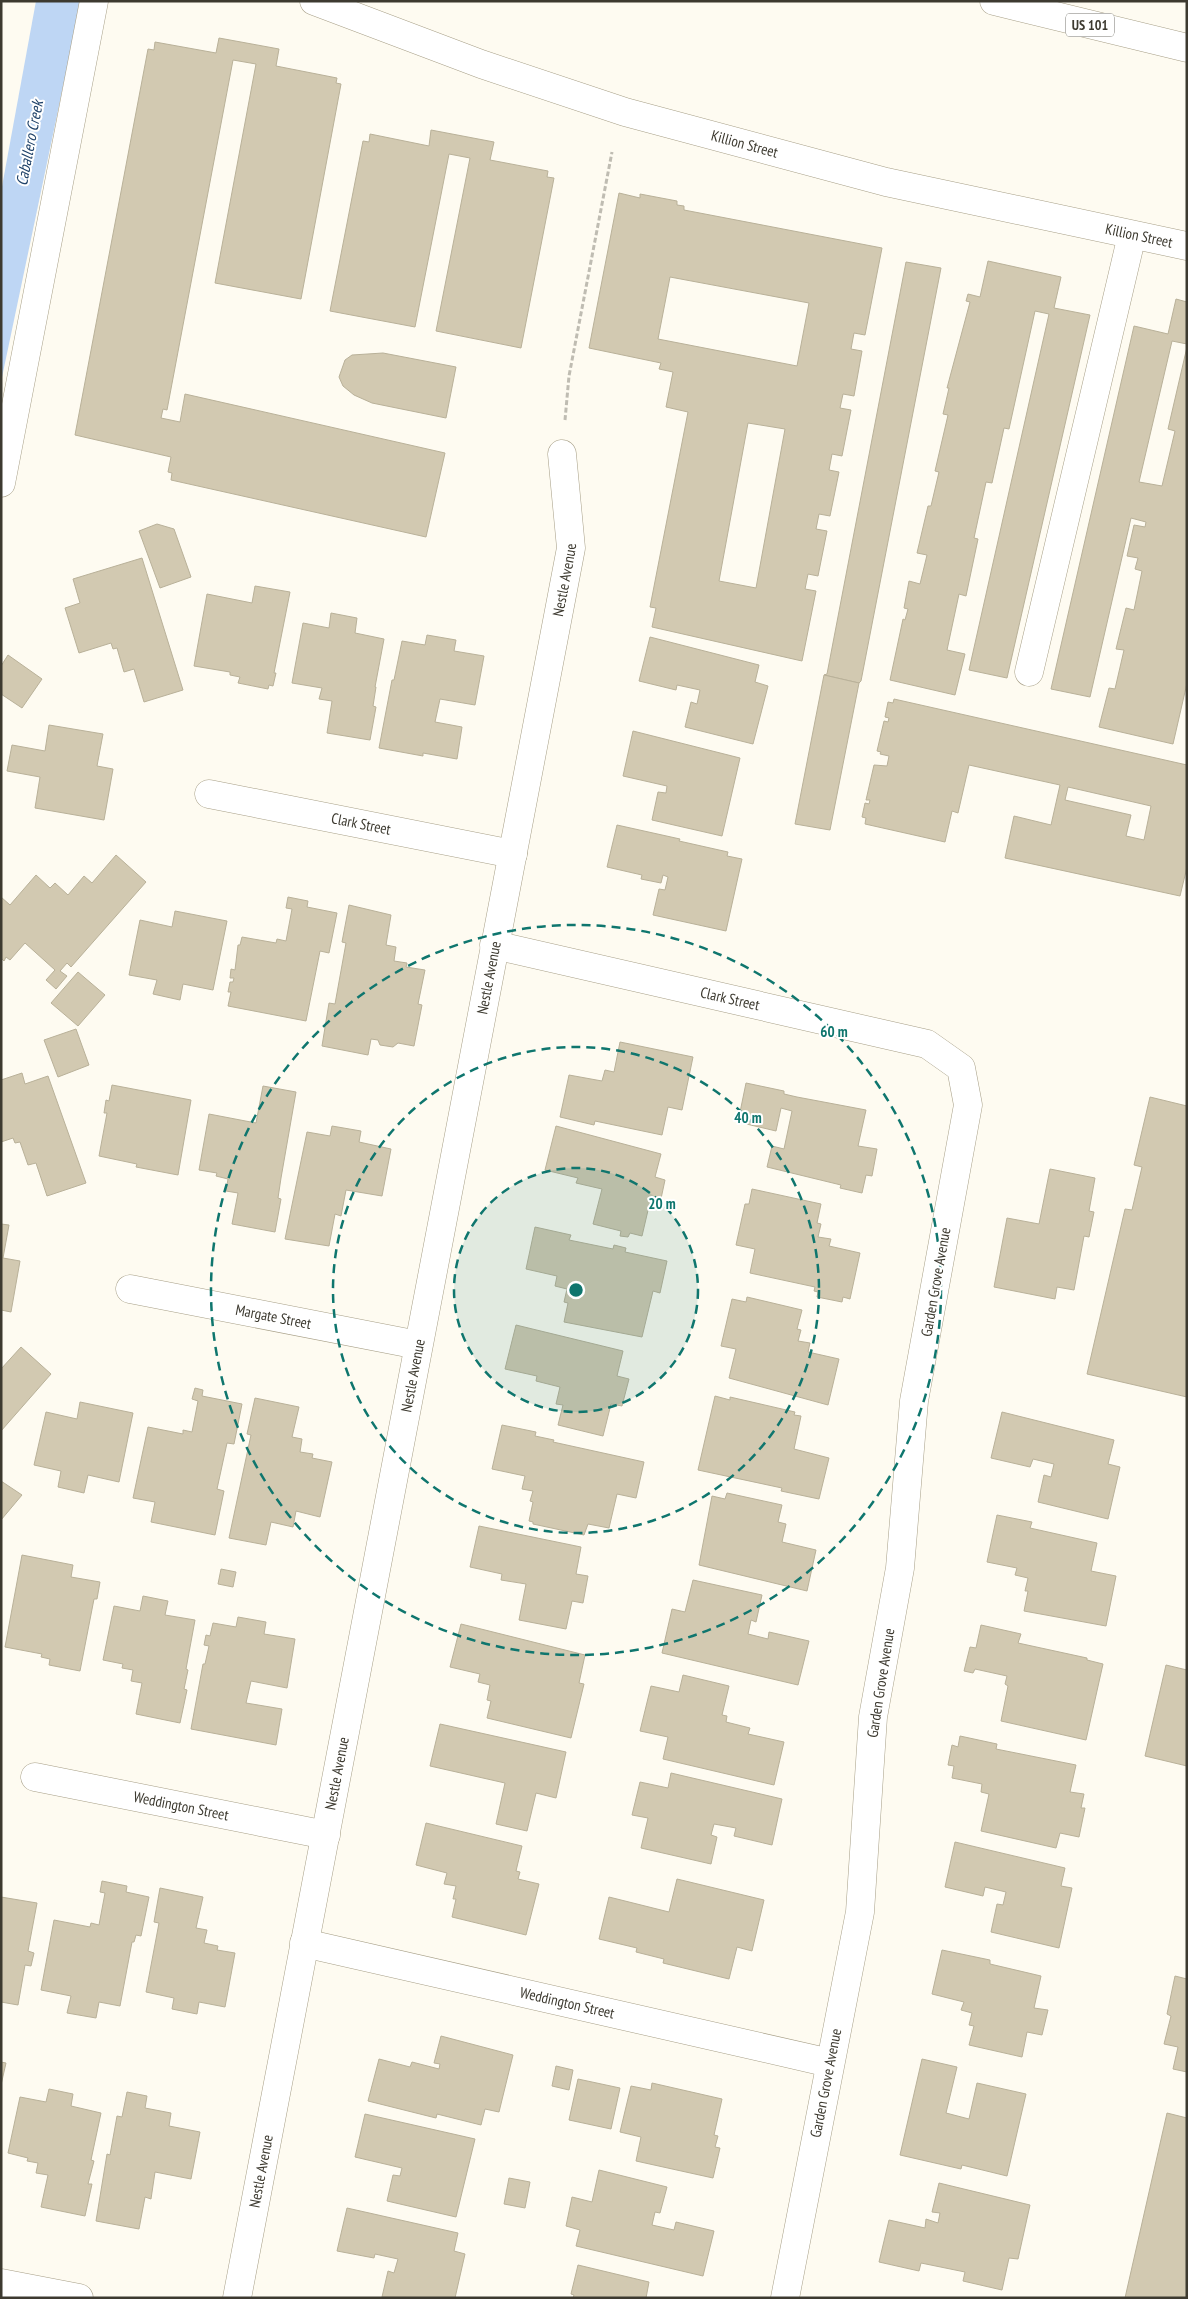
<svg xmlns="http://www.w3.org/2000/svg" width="1188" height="2299" font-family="'PT Sans Narrow',sans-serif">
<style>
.water{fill:#bed6f4}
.building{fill:#d2c9b1;stroke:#b9b199;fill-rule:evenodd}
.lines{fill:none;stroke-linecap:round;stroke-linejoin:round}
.minor-casing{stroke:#a79f87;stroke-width:29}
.highway-casing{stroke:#a79f87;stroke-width:29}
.path{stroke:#bfbcb2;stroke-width:3;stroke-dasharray:5 2.5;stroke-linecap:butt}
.minor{stroke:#fff;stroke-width:28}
.highway{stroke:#fff;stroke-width:28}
.ring{fill:none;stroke:#0f766e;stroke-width:2.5;stroke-dasharray:9 6}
.labels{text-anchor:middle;stroke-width:4;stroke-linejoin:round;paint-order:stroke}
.shield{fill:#fff;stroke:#77756e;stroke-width:1}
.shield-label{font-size:14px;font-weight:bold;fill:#3d3a30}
.street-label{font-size:15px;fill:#3d3a30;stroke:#fff}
.water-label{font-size:16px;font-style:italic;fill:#20436a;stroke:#fff}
.centre{fill:#0f766e;stroke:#fff;stroke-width:2.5}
.ring-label{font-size:15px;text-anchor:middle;font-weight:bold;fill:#0f766e;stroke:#fff;stroke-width:4;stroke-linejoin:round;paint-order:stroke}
</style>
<rect width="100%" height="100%" fill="#fefbf1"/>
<polygon class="water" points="36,1 81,1 1,382 1,192"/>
<g class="building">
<polygon points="219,38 279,49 276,66 337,78 336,83 341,84 301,299 215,283 256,64 233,60 167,410 163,409 161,418 180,422 185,394 445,453 426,537 171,480 172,473 168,472 171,457 75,435 148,49 154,50 155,42 216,53"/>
<polygon points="431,130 494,142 490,160 548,171 547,177 554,178 521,348 436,331 470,158 449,154 415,327 330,311 363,141 369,142 370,134 429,146"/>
<path d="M619,193L640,198V194L677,201V205L684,206V210L882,248L865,335L854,333L851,349L862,351L854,396L843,394L840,408L851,410L842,456L832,454L829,470L839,472L830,516L819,514L816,529L827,531L818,576L808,574L805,589L816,591L802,661L652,627L656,608L650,607L688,412L666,407L673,372L659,369L661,363L589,348ZM670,277L809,303L797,366L658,339ZM748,423L785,429L756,588L719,581Z"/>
<polygon points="988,261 1061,277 1054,308 1090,315 1007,678 969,670 1049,314 1035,311 1009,429 1004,428 992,483 986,482 974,538 978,539 966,596 959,594 947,650 965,654 955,695 890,680 903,619 905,620 908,609 904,608 909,581 920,584 927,555 917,553 928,506 931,506 939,472 935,471 948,415 943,414 949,388 947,388 970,302 966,301 968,294 980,297"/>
<polygon points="906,262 941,268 861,681 859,683 824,675 827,674"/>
<polygon points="1176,299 1187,302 1187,344 1172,341 1139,482 1162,486 1175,431 1168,429 1187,347 1187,683 1173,744 1099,727 1109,688 1115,689 1124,650 1116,649 1126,608 1134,610 1142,571 1135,569 1138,558 1127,556 1134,525 1145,527 1146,522 1131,518 1090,697 1051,689 1134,326 1168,334"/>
<polygon points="383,353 456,367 446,418 372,403 354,395 343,386 339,377 345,360 352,355"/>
<polygon points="157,524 174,529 191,577 160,588 139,531"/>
<polygon points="142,558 183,690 144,702 134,669 124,672 117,648 113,649 111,643 79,653 65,608 80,603 73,579"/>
<polygon points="255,586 290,592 274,673 276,673 273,686 269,685 268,689 238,683 240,677 230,675 230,672 194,666 207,594 252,603"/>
<polygon points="331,613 357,618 355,633 384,639 375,687 376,687 373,706 376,707 370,740 327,733 332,701 319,699 322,688 292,683 303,623 329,628"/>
<polygon points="427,635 456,640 454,651 484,656 475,705 440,699 435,722 462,727 457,759 423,753 423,756 379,748 392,680 394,680 402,641 425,645"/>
<polygon points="650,637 759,665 755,682 768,686 753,744 685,727 691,702 697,704 700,690 677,685 676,690 639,681"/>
<polygon points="8,655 42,679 22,708 1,694 1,666"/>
<polygon points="824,675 859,683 830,830 795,824"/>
<path d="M894,699L1187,765V867L1180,896L1005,858L1014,816L1051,825L1060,785L969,765L958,813L952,811L945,842L865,824L866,818L862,817L865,803L869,804L870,800H866L874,765L887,766L889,756L880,754L881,752L877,751L884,721L888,722L889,718L885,717L888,702L893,703ZM1068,787L1151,806L1144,840L1126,836L1131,815L1065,800Z"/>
<polygon points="49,725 103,734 97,766 113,769 104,820 35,808 40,777 7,771 12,745 45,751"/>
<polygon points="633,731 740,758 722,836 652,820 658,792 666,793 667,786 623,776"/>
<polygon points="617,825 680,839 679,841 728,852 727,856 742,859 726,931 653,915 659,889 665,890 668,877 663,875 661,883 641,879 642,875 607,867"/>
<polygon points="116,855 146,882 71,967 67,963 60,971 67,976 56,989 46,980 55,970 25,943 10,960 6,957 4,961 1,958 1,897 10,905 36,875 50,888 55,883 68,895 84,876 92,883"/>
<polygon points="288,897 308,901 307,907 337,913 329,953 320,951 306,1021 228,1006 231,992 228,992 230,982 233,982 234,978 230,978 231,969 235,970 238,945 240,945 242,937 276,943 277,939 286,941 292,909 286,908"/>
<polygon points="349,905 391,915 386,945 396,947 394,961 407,963 406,967 425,970 418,1004 422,1005 414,1046 398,1043 393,1047 380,1045 378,1040 371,1039 368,1055 322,1046 329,1003 335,1004 346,943 342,942"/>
<polygon points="175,911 227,921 213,990 183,984 180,1000 153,994 157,980 129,975 140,920 172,927"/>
<polygon points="78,972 105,995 78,1026 51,1003"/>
<polygon points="76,1029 89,1065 58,1077 44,1040"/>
<polygon points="620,1042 693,1057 682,1110 668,1107 662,1135 595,1121 594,1125 560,1117 569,1075 602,1081 605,1070 614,1072"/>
<polygon points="22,1073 25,1084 48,1076 86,1183 47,1196 36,1163 28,1165 20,1142 15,1143 13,1138 1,1142 1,1080"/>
<polygon points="746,1083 784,1091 784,1094 797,1097 866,1110 858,1146 877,1149 872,1176 866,1175 862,1193 840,1188 841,1185 767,1167 772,1146 784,1149 792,1111 781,1108 776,1131 738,1122"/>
<polygon points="112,1085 191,1100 178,1175 136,1167 137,1164 99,1156 107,1113 104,1113 106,1100 109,1101"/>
<polygon points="263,1086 296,1092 281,1178 278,1198 281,1199 275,1232 232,1224 238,1193 226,1191 228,1179 216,1176 217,1173 199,1170 209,1114 256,1123"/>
<polygon points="1150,1097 1187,1106 1187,1397 1087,1374 1125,1209 1132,1210 1142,1167 1134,1165"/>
<polygon points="332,1126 361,1131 359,1142 391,1149 382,1196 346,1190 341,1216 335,1214 329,1246 285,1239 307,1132 330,1136"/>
<polygon points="556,1126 661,1154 655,1177 665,1180 659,1208 649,1206 642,1236 630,1233 628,1237 620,1236 621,1231 593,1224 602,1189 576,1183 578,1178 545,1170"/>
<polygon points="1050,1169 1095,1178 1089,1211 1094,1212 1089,1237 1084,1236 1074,1290 1057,1287 1055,1299 994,1287 1007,1218 1039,1224"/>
<polygon points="752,1189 821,1204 817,1223 821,1224 818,1237 831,1239 829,1246 860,1253 850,1299 843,1297 842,1302 817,1297 818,1292 814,1291 815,1287 750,1273 755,1249 736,1245 745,1204 749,1204"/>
<polygon points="1,1224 9,1225 3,1258 20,1261 11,1312 1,1310"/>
<polygon points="535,1227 571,1235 569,1240 613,1249 614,1245 626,1248 625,1252 667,1261 660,1293 653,1291 642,1337 564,1322 568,1303 564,1302 567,1289 555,1286 557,1276 526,1269"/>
<polygon points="747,1297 802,1310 797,1329 801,1330 798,1341 810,1343 808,1352 839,1359 828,1405 729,1378 736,1349 721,1346 732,1299 746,1302"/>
<polygon points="516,1325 623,1351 617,1376 629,1379 622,1406 611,1404 603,1436 558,1425 563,1405 556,1404 560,1387 536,1381 537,1376 505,1369"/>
<polygon points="21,1347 51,1374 1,1431 1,1369"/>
<polygon points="195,1388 203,1390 202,1396 242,1404 234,1444 227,1443 217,1489 224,1491 215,1535 151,1522 155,1502 133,1498 148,1427 183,1434 183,1430 192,1432 198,1401 192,1399"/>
<polygon points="715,1396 730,1400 730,1397 795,1412 794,1415 801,1416 794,1449 829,1458 819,1499 781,1491 782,1488 698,1470"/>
<polygon points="255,1398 299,1407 292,1437 302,1439 300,1452 313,1454 312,1458 332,1462 320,1517 296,1511 293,1527 271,1522 266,1545 229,1538 251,1435 247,1434"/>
<polygon points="80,1402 133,1413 119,1482 88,1475 84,1493 58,1487 61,1471 34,1465 46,1412 77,1419"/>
<polygon points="1002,1412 1114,1440 1108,1464 1120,1467 1108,1519 1038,1502 1044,1475 1051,1477 1054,1464 1033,1459 1030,1467 991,1458"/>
<polygon points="502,1425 536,1432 535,1436 554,1440 553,1442 644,1462 636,1498 617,1494 609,1528 588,1524 584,1535 533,1524 533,1522 529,1521 533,1502 530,1501 533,1491 522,1489 525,1476 492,1469"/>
<polygon points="1,1481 22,1495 1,1520"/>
<polygon points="727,1493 782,1505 778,1522 786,1524 782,1542 816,1550 807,1591 699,1565 712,1496 725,1499"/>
<polygon points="997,1515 1032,1522 1030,1528 1097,1543 1091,1571 1116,1576 1106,1626 1024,1611 1028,1591 1025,1591 1028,1578 1015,1575 1017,1568 987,1562"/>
<polygon points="479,1526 581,1547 576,1574 588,1576 583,1603 572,1601 566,1629 519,1620 526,1584 501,1580 502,1574 470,1567"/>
<polygon points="22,1555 73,1565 71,1577 100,1582 97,1599 94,1599 80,1671 49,1665 50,1659 41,1657 42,1654 5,1647"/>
<polygon points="221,1569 236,1572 233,1587 218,1584"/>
<polygon points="693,1580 762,1595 756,1622 751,1620 748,1634 768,1639 769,1632 809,1641 798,1685 662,1653 672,1609 685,1612"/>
<polygon points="143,1596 168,1601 165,1615 195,1620 186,1669 188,1670 184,1689 187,1690 180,1723 136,1714 142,1683 131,1681 133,1670 122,1668 123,1664 103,1660 114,1606 140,1611"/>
<polygon points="238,1617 266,1622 264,1634 295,1639 287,1688 251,1681 246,1703 282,1709 276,1745 191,1729 203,1664 205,1664 209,1646 204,1645 206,1635 210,1636 213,1623 236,1627"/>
<polygon points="461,1624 585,1655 579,1683 584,1684 571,1738 487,1718 491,1701 487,1700 490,1685 478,1682 480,1674 450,1667"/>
<polygon points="981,1625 1021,1634 1018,1643 1087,1658 1087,1660 1103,1664 1086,1740 1001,1721 1008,1686 1005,1684 1007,1676 975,1669 973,1673 964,1671 970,1647 976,1648"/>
<polygon points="1166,1665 1187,1670 1187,1766 1145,1756"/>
<polygon points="683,1675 729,1686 722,1715 727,1716 726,1722 750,1728 748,1734 784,1742 774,1785 663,1759 668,1737 640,1731 651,1686 679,1692"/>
<polygon points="440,1724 566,1752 556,1798 536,1793 527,1831 496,1824 505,1783 430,1766"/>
<polygon points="960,1736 997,1744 996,1749 1076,1765 1070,1792 1084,1794 1081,1808 1085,1808 1079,1837 1060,1833 1056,1848 981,1831 989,1794 981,1792 982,1784 952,1778 954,1766 948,1765 952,1745 958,1747"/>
<polygon points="671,1773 782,1799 772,1845 734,1836 736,1828 714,1824 711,1835 717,1837 711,1864 641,1848 648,1818 632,1815 640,1782 668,1788"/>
<polygon points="426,1823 522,1846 516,1871 520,1872 518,1879 539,1884 526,1935 452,1917 456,1899 453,1899 456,1886 444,1884 447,1873 416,1865"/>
<polygon points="955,1842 1065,1868 1061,1886 1072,1888 1059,1948 991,1932 997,1904 1003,1905 1006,1892 985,1887 983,1896 945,1887"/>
<polygon points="677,1879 764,1900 752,1951 737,1947 729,1979 663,1963 664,1959 636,1952 637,1948 599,1939 609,1897 669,1912"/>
<polygon points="102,1881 127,1886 126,1892 149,1897 141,1936 136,1935 134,1942 132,1942 120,2006 99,2002 96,2018 67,2013 71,1996 41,1990 54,1920 90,1927 91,1923 99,1925 105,1893 100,1892"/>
<polygon points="160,1888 203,1897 196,1928 207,1930 204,1943 218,1946 217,1950 235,1953 225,2007 199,2002 197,2014 172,2009 174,1998 146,1992 159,1923 154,1922"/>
<polygon points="1,1897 37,1903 28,1951 34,1953 31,1966 25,1965 18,2005 1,2002"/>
<polygon points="942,1950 990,1960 990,1964 1041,1976 1034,2008 1048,2010 1042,2035 1027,2032 1022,2057 969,2045 974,2026 969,2025 972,2013 961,2010 964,2002 932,1994"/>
<polygon points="1175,1976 1187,1979 1187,2072 1173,2069 1178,2047 1164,2044 1171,2016 1167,2014"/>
<polygon points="441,2036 513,2055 499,2112 485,2109 481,2125 437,2114 436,2118 368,2101 379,2059 410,2067 412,2062 439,2069 440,2064 434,2063"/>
<polygon points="922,2059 957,2067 946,2113 969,2119 977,2083 1026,2094 1007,2176 962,2165 961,2169 900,2155"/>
<polygon points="1,2062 6,2063 1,2085"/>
<polygon points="556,2066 573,2070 569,2090 552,2086"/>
<polygon points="578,2079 620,2088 611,2129 569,2120"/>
<polygon points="652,2083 722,2099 714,2135 718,2136 715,2147 720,2148 713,2178 636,2161 641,2137 620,2132 631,2086 651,2090"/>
<polygon points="49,2089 73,2094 71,2106 101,2113 91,2160 94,2161 88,2184 92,2184 85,2216 41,2207 48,2175 36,2173 38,2163 27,2161 28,2158 8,2153 20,2097 46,2102"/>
<polygon points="127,2092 147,2096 145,2108 171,2113 169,2126 200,2132 191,2179 155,2172 151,2199 145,2197 139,2229 96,2221 107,2154 110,2155 117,2116 122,2117"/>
<polygon points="1167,2113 1187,2118 1187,2298 1125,2298"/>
<polygon points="365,2114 475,2139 456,2217 387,2201 393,2175 400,2176 402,2168 355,2157"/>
<polygon points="599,2170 667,2187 660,2213 655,2212 652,2225 674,2230 676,2222 714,2231 703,2276 576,2246 580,2230 566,2226 572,2197 592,2202"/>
<polygon points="509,2178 530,2182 525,2208 504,2204"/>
<polygon points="939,2183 1030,2205 1018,2259 1009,2258 1002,2290 963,2281 965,2272 921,2263 919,2271 879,2262 889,2220 925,2228 926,2219 938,2223 940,2213 932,2212"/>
<polygon points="347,2208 458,2233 454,2251 465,2254 455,2298 382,2297 388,2271 394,2273 398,2259 375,2254 374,2258 337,2251"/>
<polygon points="578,2265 649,2282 646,2298 573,2298 574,2295 571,2294"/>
</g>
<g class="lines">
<g class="minor-casing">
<g id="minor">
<path id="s1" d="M314,1L481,64L625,112L886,182L1187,246"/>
<polyline points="1,483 94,1"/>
<polyline points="1029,672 1132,235"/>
<path id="s2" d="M209,794L513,854"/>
<path id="s3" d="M494,945L927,1044L961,1068L968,1105L914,1401L900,1568L873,1717L860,1912L785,2298"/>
<path id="s4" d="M130,1289L418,1345"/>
<path id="s5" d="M35,1777L326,1835"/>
<path id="s6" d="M304,1943L830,2063"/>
<polyline points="1,2283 79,2298"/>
<path id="s7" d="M237,2298L571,548L562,454"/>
</g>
</g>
<g class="highway-casing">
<polyline id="highway" points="994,1 1187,48"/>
</g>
<polyline class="path" points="565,420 569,376 612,152"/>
<use href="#minor" class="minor"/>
<use href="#highway" class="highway"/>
</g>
<circle cx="576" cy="1290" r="122" fill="#0f766e" fill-opacity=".12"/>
<g class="ring">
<circle cx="576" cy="1290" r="122"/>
<circle cx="576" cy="1290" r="243"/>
<circle cx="576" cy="1290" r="365"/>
</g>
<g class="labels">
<rect class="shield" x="1066" y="13.5" width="48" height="23" rx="4"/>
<g class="shield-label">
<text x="1090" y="30">US 101</text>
</g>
<g class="street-label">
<text dy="5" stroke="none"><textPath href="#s1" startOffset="454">Killion Street</textPath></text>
<text dy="5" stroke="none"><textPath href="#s1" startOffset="859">Killion Street</textPath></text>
<text dy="5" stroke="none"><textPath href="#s7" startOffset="1749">Nestle Avenue</textPath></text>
<text dy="5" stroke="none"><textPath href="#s2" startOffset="155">Clark Street</textPath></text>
<text dy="5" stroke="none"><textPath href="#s7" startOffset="1344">Nestle Avenue</textPath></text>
<text dy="5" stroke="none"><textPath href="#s3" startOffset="242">Clark Street</textPath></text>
<text transform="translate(936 1282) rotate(-80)" y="5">Garden Grove Avenue</text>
<text dy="5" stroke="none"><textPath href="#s4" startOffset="146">Margate Street</textPath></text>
<text dy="5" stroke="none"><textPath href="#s7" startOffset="939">Nestle Avenue</textPath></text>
<text transform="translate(881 1683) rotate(-81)" y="5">Garden Grove Avenue</text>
<text dy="5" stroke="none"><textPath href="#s7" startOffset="534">Nestle Avenue</textPath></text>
<text dy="5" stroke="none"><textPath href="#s5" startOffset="149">Weddington Street</textPath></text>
<text dy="5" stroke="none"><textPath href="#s6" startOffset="270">Weddington Street</textPath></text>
<text transform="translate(826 2083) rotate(-79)" y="5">Garden Grove Avenue</text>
<text dy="5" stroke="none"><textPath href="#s7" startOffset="129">Nestle Avenue</textPath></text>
</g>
<g class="water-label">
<text transform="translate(29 143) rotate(-79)" y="6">Caballero Creek</text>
</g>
</g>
<circle cx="576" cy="1290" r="8" class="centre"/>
<g class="ring-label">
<text x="834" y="1037">60 m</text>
<text x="748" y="1123">40 m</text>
<text x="662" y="1209">20 m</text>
</g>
<rect width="1188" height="2299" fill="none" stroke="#3d3a30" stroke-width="5"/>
</svg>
